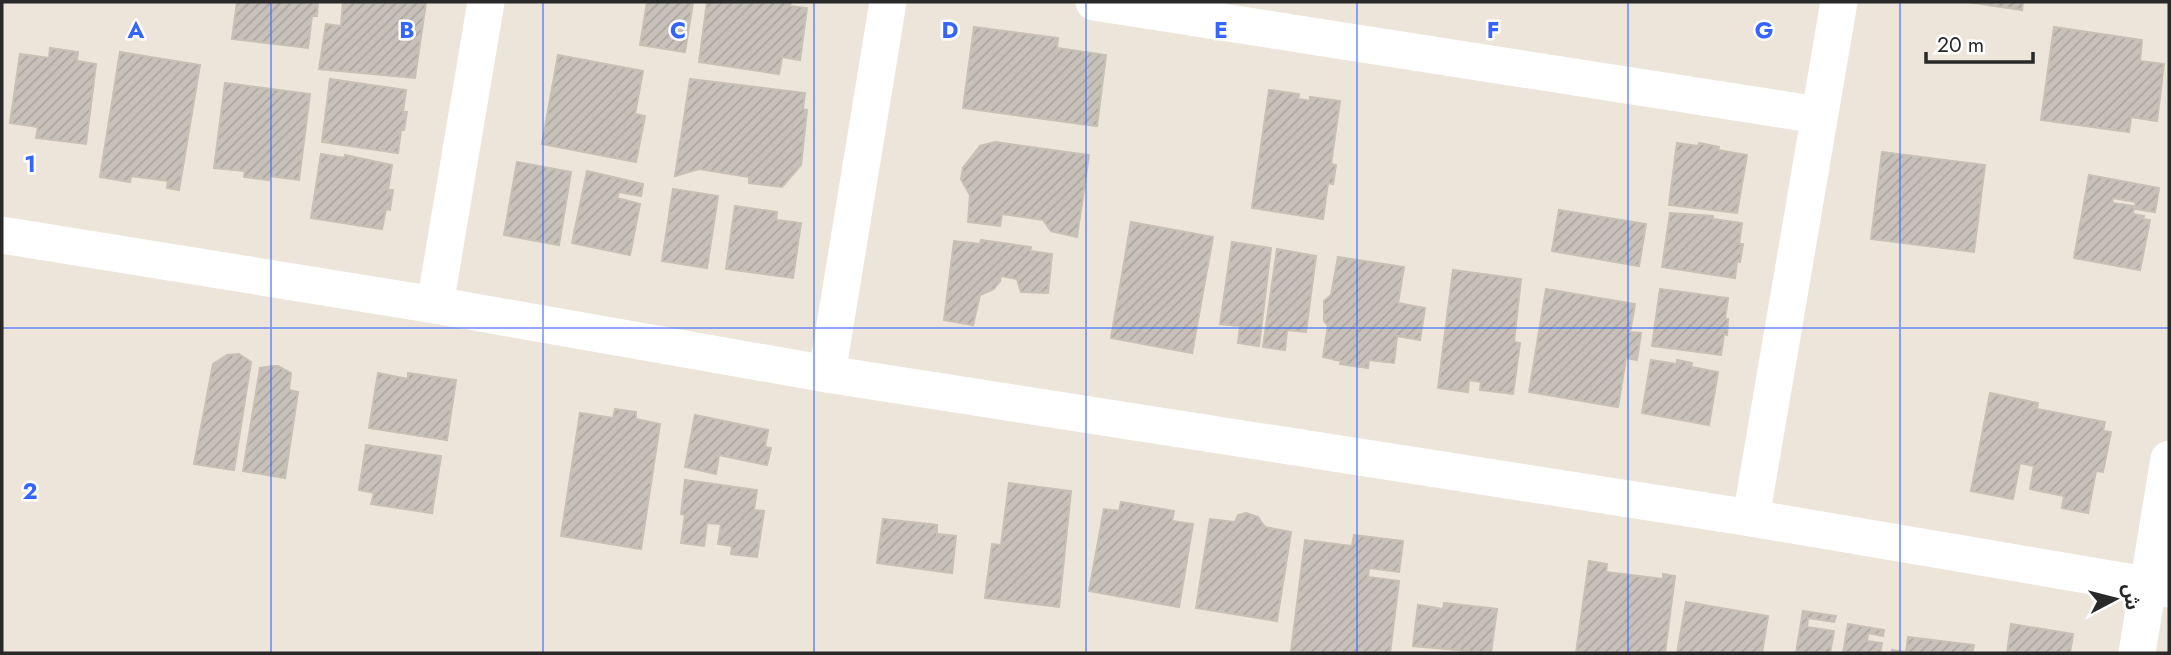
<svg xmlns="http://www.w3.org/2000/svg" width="2171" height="655" font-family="Jost,'Noto Sans Arabic',sans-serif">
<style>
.building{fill:url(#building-hatch);stroke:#c8c0b3;stroke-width:2}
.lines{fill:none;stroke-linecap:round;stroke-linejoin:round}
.minor{stroke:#fff;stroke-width:37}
.grid{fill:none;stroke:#3565ff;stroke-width:2;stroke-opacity:0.55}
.grid-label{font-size:23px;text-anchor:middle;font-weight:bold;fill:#3565ff;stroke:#fff;stroke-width:5;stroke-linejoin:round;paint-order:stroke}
</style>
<defs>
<pattern id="building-hatch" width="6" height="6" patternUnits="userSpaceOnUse" patternTransform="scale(1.75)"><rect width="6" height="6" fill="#c8c1ba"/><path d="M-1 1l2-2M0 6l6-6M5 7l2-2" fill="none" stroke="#aca6a0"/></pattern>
</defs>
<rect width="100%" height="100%" fill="#ede4da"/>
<g class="building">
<polygon points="237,2 318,2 317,16 312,16 308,48 232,39"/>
<polygon points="343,2 426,2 415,78 319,69 326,24 341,26"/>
<polygon points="647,2 693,2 685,52 640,45"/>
<polygon points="707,2 791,2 790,6 807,8 800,60 782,57 779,74 699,62"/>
<polygon points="1968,2 2023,2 2022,10"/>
<polygon points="974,27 1058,38 1057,48 1106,55 1097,126 963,108"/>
<polygon points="2054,27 2142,40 2140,61 2164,64 2157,121 2131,117 2129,132 2041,120"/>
<polygon points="50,48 78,52 77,61 96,64 86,144 36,138 38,127 10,123 20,54 49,58"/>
<polygon points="120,52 200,65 179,190 167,188 168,181 131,176 130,182 100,177"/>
<polygon points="558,55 643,71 635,114 645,116 636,162 542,144"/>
<polygon points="330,79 406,90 403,112 407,112 404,130 401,130 398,153 322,142"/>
<polygon points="690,79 805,93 803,109 807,110 801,165 782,187 749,183 749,177 699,169 675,176"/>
<polygon points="225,83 310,94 299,180 269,176 269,180 244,177 245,171 214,168"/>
<polygon points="1269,90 1299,94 1298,99 1310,101 1310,97 1340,101 1331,164 1336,165 1333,184 1328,183 1323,219 1252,208"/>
<polygon points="995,142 1089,155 1077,237 1051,231 1043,220 1002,214 1000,226 968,222 970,195 961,179 963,168 980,146"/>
<polygon points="1677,143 1698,146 1699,143 1719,147 1718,150 1747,155 1737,213 1669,205"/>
<polygon points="1882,152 1985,165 1974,252 1871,239"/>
<polygon points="321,154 344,158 345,155 392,165 388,190 393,190 390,210 386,209 382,229 311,218"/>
<polygon points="517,162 571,172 559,245 504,235"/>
<polygon points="587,171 643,184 641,196 619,192 617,198 640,204 630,255 572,243"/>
<polygon points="2089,175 2159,188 2155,212 2135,209 2136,202 2113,198 2112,203 2134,206 2133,214 2144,216 2143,219 2150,220 2140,270 2074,258"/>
<polygon points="673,189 718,196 707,268 662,261"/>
<polygon points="735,206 777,212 776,220 801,223 793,278 726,269"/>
<polygon points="1559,210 1646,224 1639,266 1552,251"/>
<polygon points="1670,213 1713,216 1713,219 1742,223 1739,244 1743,244 1740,262 1737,261 1735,278 1662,267"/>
<polygon points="1131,222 1213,237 1192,353 1111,338"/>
<polygon points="981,240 1031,247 1030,251 1052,254 1048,293 1021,292 1017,279 1001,276 1000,281 994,289 980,295 973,325 944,320 954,241 980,244"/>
<polygon points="1232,242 1271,248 1259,346 1238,343 1240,326 1220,324"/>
<polygon points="1277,249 1316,256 1306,332 1287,330 1285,350 1263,347"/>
<polygon points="1338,257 1404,267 1398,303 1425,308 1420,340 1397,336 1394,363 1369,360 1368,368 1340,364 1341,361 1323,357 1328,326 1324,321 1324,301 1331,295"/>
<polygon points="1453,270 1521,279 1514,342 1520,343 1513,394 1480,390 1481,382 1469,380 1468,392 1438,388"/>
<polygon points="1546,289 1635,304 1630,332 1641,333 1637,360 1626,358 1618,407 1529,392"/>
<polygon points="1660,289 1728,298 1725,319 1728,319 1727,335 1724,334 1721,355 1652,346"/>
<polygon points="239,354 251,362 234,470 194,464 213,364 227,355"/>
<polygon points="1651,360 1677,364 1677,360 1692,363 1691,367 1718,372 1709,425 1642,413"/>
<polygon points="273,366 278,366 291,373 289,390 298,392 285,478 243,471 260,368"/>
<polygon points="378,373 408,379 408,373 456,380 447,440 369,428"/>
<polygon points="1990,393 2038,403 2037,409 2105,422 2103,431 2111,432 2103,472 2096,471 2088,513 2062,508 2064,496 2030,489 2034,466 2020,463 2013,499 1971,491"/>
<polygon points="615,409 636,412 636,419 660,424 641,549 561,536 580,413 613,418"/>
<polygon points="695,415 768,430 765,447 771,448 767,465 719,455 716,474 685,467"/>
<polygon points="366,445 441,456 432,513 371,504 374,493 359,490"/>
<polygon points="685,480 757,490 754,510 764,511 757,557 731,554 732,546 718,544 721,524 707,523 704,546 681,543 685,515 681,514"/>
<polygon points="1009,483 1071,491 1059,607 985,598 992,544 1001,545"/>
<polygon points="1121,502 1174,511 1172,521 1193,524 1179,607 1089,591 1104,509 1119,511"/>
<polygon points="1246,513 1258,517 1265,527 1291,532 1277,621 1196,608 1210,519 1235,522 1238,515"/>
<polygon points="883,519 937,525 937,534 956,536 952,573 877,563"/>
<polygon points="1354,535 1403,541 1399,572 1369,568 1368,577 1399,581 1390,653 1310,653 1291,651 1305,540 1352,546"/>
<polygon points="1589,561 1607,564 1606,572 1663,579 1663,574 1675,576 1665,653 1576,653"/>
<polygon points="1686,602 1768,616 1762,653 1677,653"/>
<polygon points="1444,603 1497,609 1491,653 1413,646 1418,605 1443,609"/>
<polygon points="1803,611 1836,616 1834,622 1808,618 1807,627 1834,631 1830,653 1796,653"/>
<polygon points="1848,624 1884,630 1883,636 1868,633 1867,641 1882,643 1880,653 1843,653"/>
<polygon points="2011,624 2073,634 2070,653 2007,653"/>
<polygon points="1908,637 1974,645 1972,653 1892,653 1892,650 1906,652"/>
</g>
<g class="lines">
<g class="minor">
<polyline points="1094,2 1818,115"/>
<polyline points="2,235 435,305 827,374 1751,518 2169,589"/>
<polyline points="435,305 486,2"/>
<polyline points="827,374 888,2"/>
<polyline points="1751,518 1839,2"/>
<polyline points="2137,653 2169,459"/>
</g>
</g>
<path class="grid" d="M271,2V653M543,2V653M814,2V653M1086,2V653M1357,2V653M1628,2V653M1900,2V653M2,328H2169"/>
<g class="grid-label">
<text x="136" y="38">A</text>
<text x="407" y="38">B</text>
<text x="678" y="38">C</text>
<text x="950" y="38">D</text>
<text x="1221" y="38">E</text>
<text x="1493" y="38">F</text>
<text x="1764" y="38">G</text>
<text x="30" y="172">1</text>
<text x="30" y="499">2</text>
</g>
<rect width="2171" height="655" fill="none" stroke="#292929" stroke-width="7"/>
<g transform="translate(2115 599) rotate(83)" stroke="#ffffff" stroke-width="5" paint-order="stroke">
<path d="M0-5L12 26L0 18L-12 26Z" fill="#292929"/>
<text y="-10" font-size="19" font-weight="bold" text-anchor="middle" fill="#292929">ش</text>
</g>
<path d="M1926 52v10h107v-10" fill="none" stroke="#292929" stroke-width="3.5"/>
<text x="1937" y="52" font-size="21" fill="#292929" stroke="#ffffff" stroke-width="5" paint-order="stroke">20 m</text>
</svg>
